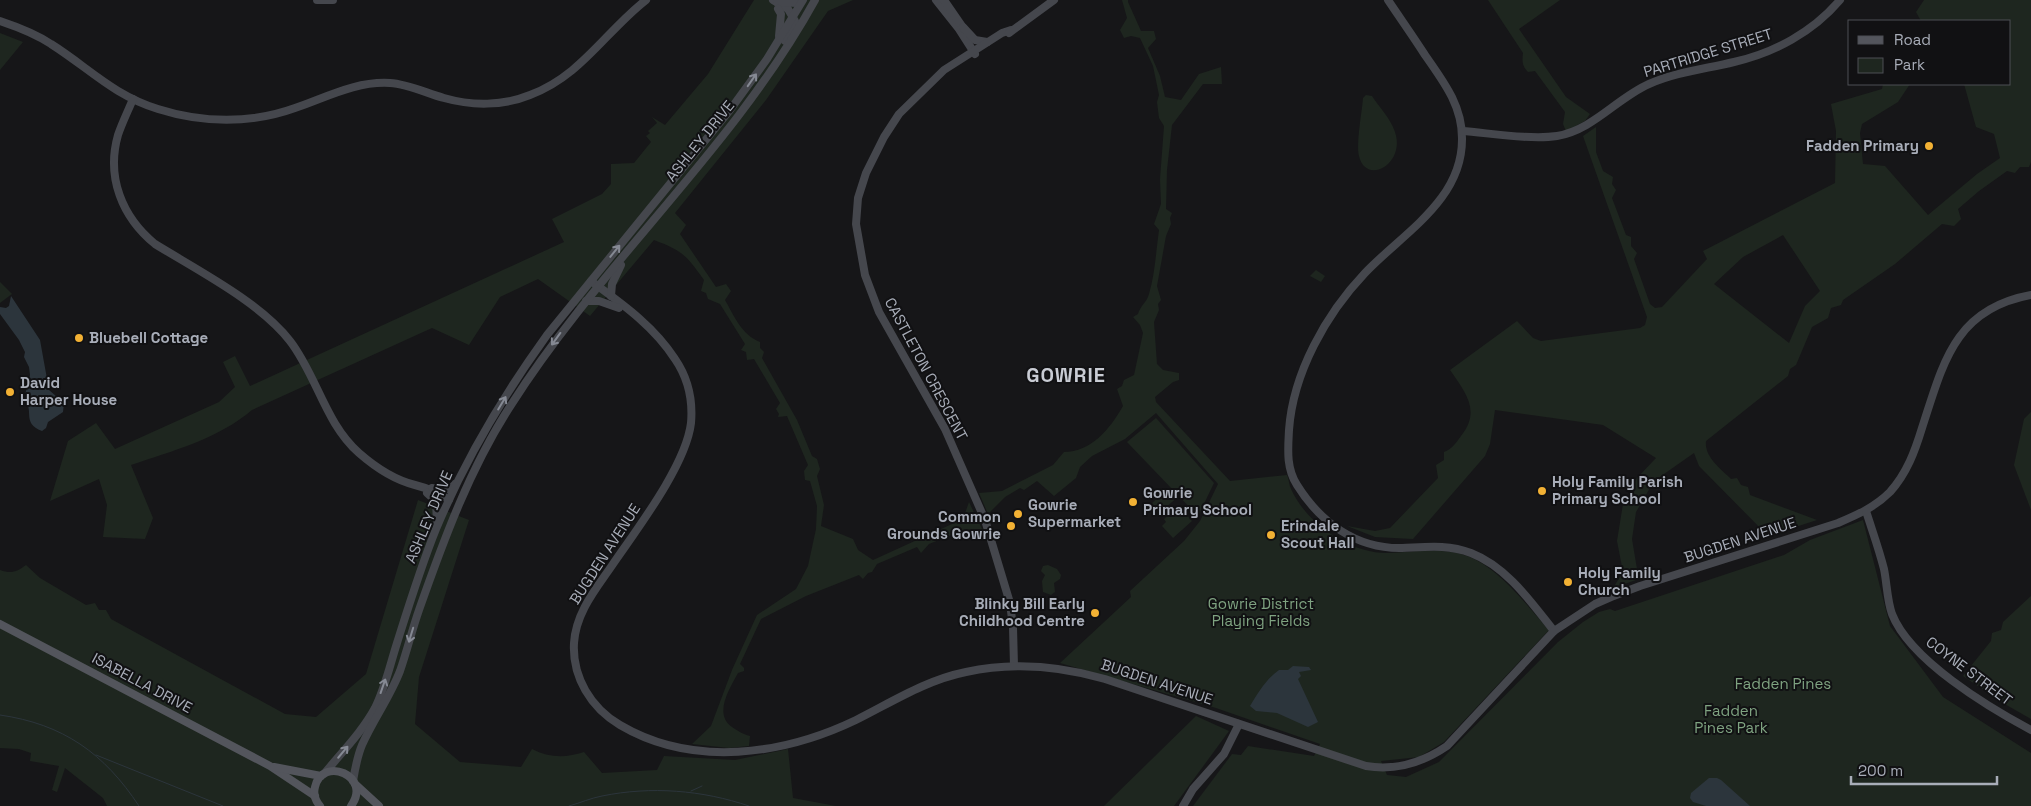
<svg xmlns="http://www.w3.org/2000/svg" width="2031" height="806" font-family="'Space Grotesk',sans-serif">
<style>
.green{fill:#1e261f;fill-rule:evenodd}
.water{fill:#2c353c}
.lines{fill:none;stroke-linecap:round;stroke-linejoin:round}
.stream{stroke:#2c353c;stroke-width:1}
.secondary{stroke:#45474d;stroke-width:8}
.primary{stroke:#53555c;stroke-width:8}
.oneway{stroke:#858993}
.poi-dot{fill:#f2b134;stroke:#111113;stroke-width:2}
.labels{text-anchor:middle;stroke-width:4;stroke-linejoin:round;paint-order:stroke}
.street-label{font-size:15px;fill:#a8adb8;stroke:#111113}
.poi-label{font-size:15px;font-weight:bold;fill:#a8adb8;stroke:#111113;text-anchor:start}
.park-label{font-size:15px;fill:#7fa381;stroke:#111113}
.district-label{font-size:20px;font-weight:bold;letter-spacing:1px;fill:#c9ccd4;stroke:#111113}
</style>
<rect width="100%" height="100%" fill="#161618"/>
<g class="green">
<path d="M754,0H853L828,11L766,100L675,213L686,225L680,234L716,287L726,284L731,291L725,300C734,316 742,335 760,342V348L764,352L762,358L797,420L812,456L817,459L820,469L817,476L824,505L821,526L853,539L858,550L873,560L963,519L969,502L982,529L964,530L929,544L921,553L917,547L877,564L872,572L868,573L863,579L859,575L806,596L761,619L740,664L744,668V671L738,673C730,688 713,714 732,727C738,731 742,734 750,736L749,746L729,748L692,744L711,726L732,670L757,615L796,589L808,566L816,529L817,506L810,481L805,480L804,471L808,465L787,416L778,417L779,414L776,409L780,403L754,359L747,360L746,352L741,350L745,344L720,304L708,299L706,293L701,291L704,280C686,255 683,251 654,240L590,316L538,279L500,297L469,345L432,328L252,410C218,439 172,451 131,465L153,518L145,539L103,537L107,505L99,479L50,501L68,441L96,423L115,449L219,402L235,387L223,362L235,356L250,386L564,242L552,219L602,194L611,184V164L634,163L651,142L646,136L650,133L648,131L657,123L652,117L665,125L708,74Z"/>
<path d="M1122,0H1128V2L1141,31H1154L1156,39L1148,48L1160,76L1165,97L1181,100L1199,74L1221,67L1222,84H1203L1172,125L1167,170L1166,209L1172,213L1170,218L1171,224L1166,236L1157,286L1161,300L1158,304L1159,310L1154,322L1157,364L1163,370L1179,373V380L1173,382L1155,397L1156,402L1230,481L1287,475C1289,479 1289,485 1291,489C1307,524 1350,554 1389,553C1409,552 1442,548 1461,554C1497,564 1525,604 1549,630L1444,742L1419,757L1381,761L1387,775L1406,777L1439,762L1558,642L1583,622L1599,612L1610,609L1615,611L1784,555L1810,540L1863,520L1890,626L1943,697L2031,753V806H1193L1232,754L1241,755L1248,746L1314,756L1320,744L1216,708L1060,663L1131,597L1130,591L1184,541L1200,521L1218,484L1156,413L1125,439L1092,456L1080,467L1076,478L1054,496L1037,481L1024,490L1020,488L1005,497L988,514L979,493L1002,491L1053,465L1064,452C1091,452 1110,429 1123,406L1117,389L1122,386L1124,380L1134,375L1143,333L1140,325L1133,317L1138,314C1140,306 1147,302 1149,294C1155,274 1156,251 1159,230L1154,224L1161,204L1160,179L1164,126L1159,118L1157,102L1159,95L1153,66L1140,38L1131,36L1124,38L1120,30L1127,18Z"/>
<path d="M1488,0H1560L1519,29L1566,97L1590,114L1585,121L1566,131L1563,124L1565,112L1535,71L1528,72C1522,66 1522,61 1523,53Z"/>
<path d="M1924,0H2031V162L2029,167H2020L2015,173L2007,171L1979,191L1958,209L1961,219L1954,226L1942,224L1895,264L1843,300L1841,305L1831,308L1828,318L1812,327L1796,365L1790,369L1788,376L1706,441C1704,457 1721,469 1731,479L1737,478L1741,485L1748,487L1750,495L1817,520L1768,536L1699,466L1694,453L1654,481L1636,512L1632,539L1637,569L1656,573L1613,588L1623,572L1617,541L1623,504L1637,478L1656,458L1603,425L1495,410L1490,444L1485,456L1413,539L1375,537L1347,526L1375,531L1390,528L1438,478L1436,465L1444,460V452C1452,449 1456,443 1461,436C1481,411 1466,393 1450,370L1517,321L1533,338L1541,341L1640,328L1645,325L1647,317L1583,136L1596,127V152L1603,171L1613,177L1612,184L1616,190L1612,198L1626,235L1631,237V246L1637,253L1634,259L1650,304L1655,308L1662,307L1707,259L1703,251L1835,183L1836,131L1831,104L1882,89L1883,84H1910L1898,102L1862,124L1860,133L1863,164L1885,166L1928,215L1977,174L2000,158L1994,134L1976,127L1964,84H2010V21H1921L1916,12ZM1783,235L1820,291L1805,306L1789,343L1714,284L1743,257Z"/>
<polygon points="0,33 23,42 0,70"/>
<path d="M1366,95L1372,96C1379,107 1391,119 1395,132C1406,164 1366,186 1359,156C1356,143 1362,112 1363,98Z"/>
<polygon points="1316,270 1325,276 1321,282 1310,276"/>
<polygon points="0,282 12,294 0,303"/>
<polygon points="2031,412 2031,510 2014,465 2024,419"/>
<polygon points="1156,418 1214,483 1198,516 1127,442"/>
<polygon points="1169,488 1178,497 1160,512 1152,503"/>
<path d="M418,500L469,520L419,677L415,724L460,762L521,767L532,749C549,758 566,758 584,752L602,773L657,770L664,756L735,760L788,749L793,798L836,806H107L103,798L65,768L57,792L52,790L59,766L30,761L31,753L19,749L0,748V570C11,574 17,572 26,565L40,578L86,605L95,603L99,610H106L111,619L285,714L316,717L366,674Z"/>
<polygon points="1179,506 1192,521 1173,538 1162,526 1166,522 1164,519"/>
<polygon points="1048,565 1057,569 1061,575 1060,579 1054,583 1055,592 1051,595 1043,592 1042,581 1045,575 1041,571 1043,566"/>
<polygon points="2031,596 2031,719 2003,703 1963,676 1991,641 1992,633 2001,630 2003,622"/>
<polygon points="1196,716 1229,731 1174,806 1104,806"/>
</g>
<g class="water">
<path d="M11,296L40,340L49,390L64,403L63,412L48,422L46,428L42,431C21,423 35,410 24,399L30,375L29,367L24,357L25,352L19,340L0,314V307L6,308L9,306Z"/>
<path d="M1293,666L1309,667L1311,670L1299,672L1301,676L1298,679L1318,722L1308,727L1277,713L1256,711L1250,706C1258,693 1266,679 1279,670H1288Z"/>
<polygon points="1709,778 1717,778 1721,780 1750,806 1706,806 1693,802 1690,798 1691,793"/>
</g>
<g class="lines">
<g class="stream">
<path d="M0,715C63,724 104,753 139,806"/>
<polyline points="96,755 223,806"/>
<polyline points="691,791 702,786"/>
<path d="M569,806C580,803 591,798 602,796C651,786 702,790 749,806"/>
</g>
<g class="secondary">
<polyline points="317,0 333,0"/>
<polyline points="773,0 788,9 795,21 785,41"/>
<polyline points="936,0 959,29 975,54"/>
<polyline points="944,0 964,29"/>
<path d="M1388,0C1400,18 1413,36 1425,55C1443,81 1462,105 1462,138C1463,200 1403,233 1365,273C1326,314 1293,373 1289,430C1288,449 1286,468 1297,485C1320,522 1356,549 1402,548C1426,547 1448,544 1471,553C1507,567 1531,602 1554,631"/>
<polyline points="777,2 797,3 802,0"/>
<polyline points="778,9 781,14 779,36"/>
<path d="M0,21C18,27 36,34 51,44C89,68 113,95 158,109C202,123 251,124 295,108C327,97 356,81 390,83C408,84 426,93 444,98C472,106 503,106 530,95C581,76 605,32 646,0"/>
<polyline points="963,27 975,40 987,42"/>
<polyline points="1011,30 1002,33 944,70 899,114 884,137 866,173 858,198 856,224 865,275 879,312 945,429 985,520 1010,603 1013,627 1014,666"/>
<polyline points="1009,33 1054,0"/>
<path d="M133,99C128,111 122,123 118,135C106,177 122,217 155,244C197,270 260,302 290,341C317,376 325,423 359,453C375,467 395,480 415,485C427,488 439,493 449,500"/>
<path d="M1462,131C1489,133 1531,140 1557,136C1593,130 1617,98 1649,84C1676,72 1705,69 1734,62C1774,53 1813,32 1840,0"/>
<path d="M591,281C621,303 654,326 675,359C688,378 693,400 691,423C686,465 637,529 613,564C596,589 576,612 574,643C572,677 591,708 620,725C693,768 783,755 856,720C892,702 926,680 966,672C1012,662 1060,666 1105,679L1366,766C1396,771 1422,763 1447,746L1554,631L1595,604L1611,597L1640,586L1838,523C1857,515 1875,507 1890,492C1907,473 1915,451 1922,428C1943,364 1954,309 2031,295"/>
<polyline points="611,296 612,284 621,265"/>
<polyline points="586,301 599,301 619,308"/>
<path d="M432,488C441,489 450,492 455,484"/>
<polyline points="427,493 436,501 437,524"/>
<path d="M1866,511C1872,530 1879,549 1884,569C1887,584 1887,600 1892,614C1910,660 1988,707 2031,730"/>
<path d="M324,774C342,752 362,732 375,708C385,688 390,665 397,643C409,605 421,566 436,529C465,460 503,396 547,335L730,110L767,59L803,0"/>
<path d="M353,781C355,769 357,757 362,745C373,720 390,697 400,671C407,651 412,630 419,610C444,539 470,468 511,405C602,262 733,149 815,0"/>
<polyline points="1183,806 1193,789 1224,754 1239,724"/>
</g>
<g class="primary">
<polyline points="0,624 270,766 315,796"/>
<polyline points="274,767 321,776"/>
<polyline points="355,784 379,806"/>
<path d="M320,806C315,800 313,794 315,787C322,755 373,776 351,806"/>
</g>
</g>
<defs><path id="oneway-shaft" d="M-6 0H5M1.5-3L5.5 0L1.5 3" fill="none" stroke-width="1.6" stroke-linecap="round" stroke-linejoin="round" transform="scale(1.25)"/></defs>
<g class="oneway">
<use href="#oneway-shaft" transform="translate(752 80) rotate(-55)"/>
<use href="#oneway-shaft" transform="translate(615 251) rotate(-51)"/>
<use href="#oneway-shaft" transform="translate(556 339) rotate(126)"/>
<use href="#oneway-shaft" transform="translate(502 403) rotate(-59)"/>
<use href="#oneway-shaft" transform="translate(411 635) rotate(107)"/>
<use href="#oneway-shaft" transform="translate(383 686) rotate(-71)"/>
<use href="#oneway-shaft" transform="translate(343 752) rotate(-50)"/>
</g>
<g class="poi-dot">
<circle cx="1929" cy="146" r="5"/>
<circle cx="79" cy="338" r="5"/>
<circle cx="10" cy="392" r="5"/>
<circle cx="1542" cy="491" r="5"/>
<circle cx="1133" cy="502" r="5"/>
<circle cx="1018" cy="514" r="5"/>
<circle cx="1011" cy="526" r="5"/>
<circle cx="1271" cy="535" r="5"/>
<circle cx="1568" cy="582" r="5"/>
<circle cx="1095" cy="613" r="5"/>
</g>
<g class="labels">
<g class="street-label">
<text transform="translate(1708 53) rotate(-17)" y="5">PARTRIDGE STREET</text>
<text transform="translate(700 141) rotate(-51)" y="5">ASHLEY DRIVE</text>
<text transform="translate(926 369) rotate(62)" y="5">CASTLETON CRESCENT</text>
<text transform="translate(429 517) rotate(-67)" y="5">ASHLEY DRIVE</text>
<text transform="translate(1740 540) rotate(-18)" y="5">BUGDEN AVENUE</text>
<text transform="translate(605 554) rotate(-57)" y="5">BUGDEN AVENUE</text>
<text transform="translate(1969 671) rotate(37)" y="5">COYNE STREET</text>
<text transform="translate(1157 682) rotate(18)" y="5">BUGDEN AVENUE</text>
<text transform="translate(142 683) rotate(28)" y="5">ISABELLA DRIVE</text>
</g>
<g class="poi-label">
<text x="1919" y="151" text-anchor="end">Fadden Primary</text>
<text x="89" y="343">Bluebell Cottage</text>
<text x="20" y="388">David<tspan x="20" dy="17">Harper House</tspan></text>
<text x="1552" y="487">Holy Family Parish<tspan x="1552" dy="17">Primary School</tspan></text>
<text x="1143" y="498">Gowrie<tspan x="1143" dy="17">Primary School</tspan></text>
<text x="1028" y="510">Gowrie<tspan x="1028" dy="17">Supermarket</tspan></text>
<text x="1001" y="522" text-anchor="end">Common<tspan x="1001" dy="17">Grounds Gowrie</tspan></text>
<text x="1281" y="531">Erindale<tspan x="1281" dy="17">Scout Hall</tspan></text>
<text x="1578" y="578">Holy Family<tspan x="1578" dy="17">Church</tspan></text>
<text x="1085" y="609" text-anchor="end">Blinky Bill Early<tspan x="1085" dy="17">Childhood Centre</tspan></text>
</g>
<g class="park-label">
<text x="1261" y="609">Gowrie District<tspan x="1261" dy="17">Playing Fields</tspan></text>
<text x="1783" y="689">Fadden Pines</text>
<text x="1731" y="716">Fadden<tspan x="1731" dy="17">Pines Park</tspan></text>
</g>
<g class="district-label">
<text x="1066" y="382">GOWRIE</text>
</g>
</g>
<rect x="1848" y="20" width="162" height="65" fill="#111113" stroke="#4d4f55"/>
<rect x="1858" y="36" width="25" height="8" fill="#53555c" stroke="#4d4f55"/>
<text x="1894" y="45" font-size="15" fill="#a8adb8">Road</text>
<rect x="1858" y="58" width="25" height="15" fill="#1e261f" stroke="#4d4f55"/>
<text x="1894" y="70" font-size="15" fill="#a8adb8">Park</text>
<path d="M1851 776v8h146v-8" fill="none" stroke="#a8adb8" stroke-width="2.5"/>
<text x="1858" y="776" font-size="15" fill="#a8adb8" stroke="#111113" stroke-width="4" paint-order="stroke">200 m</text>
</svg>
